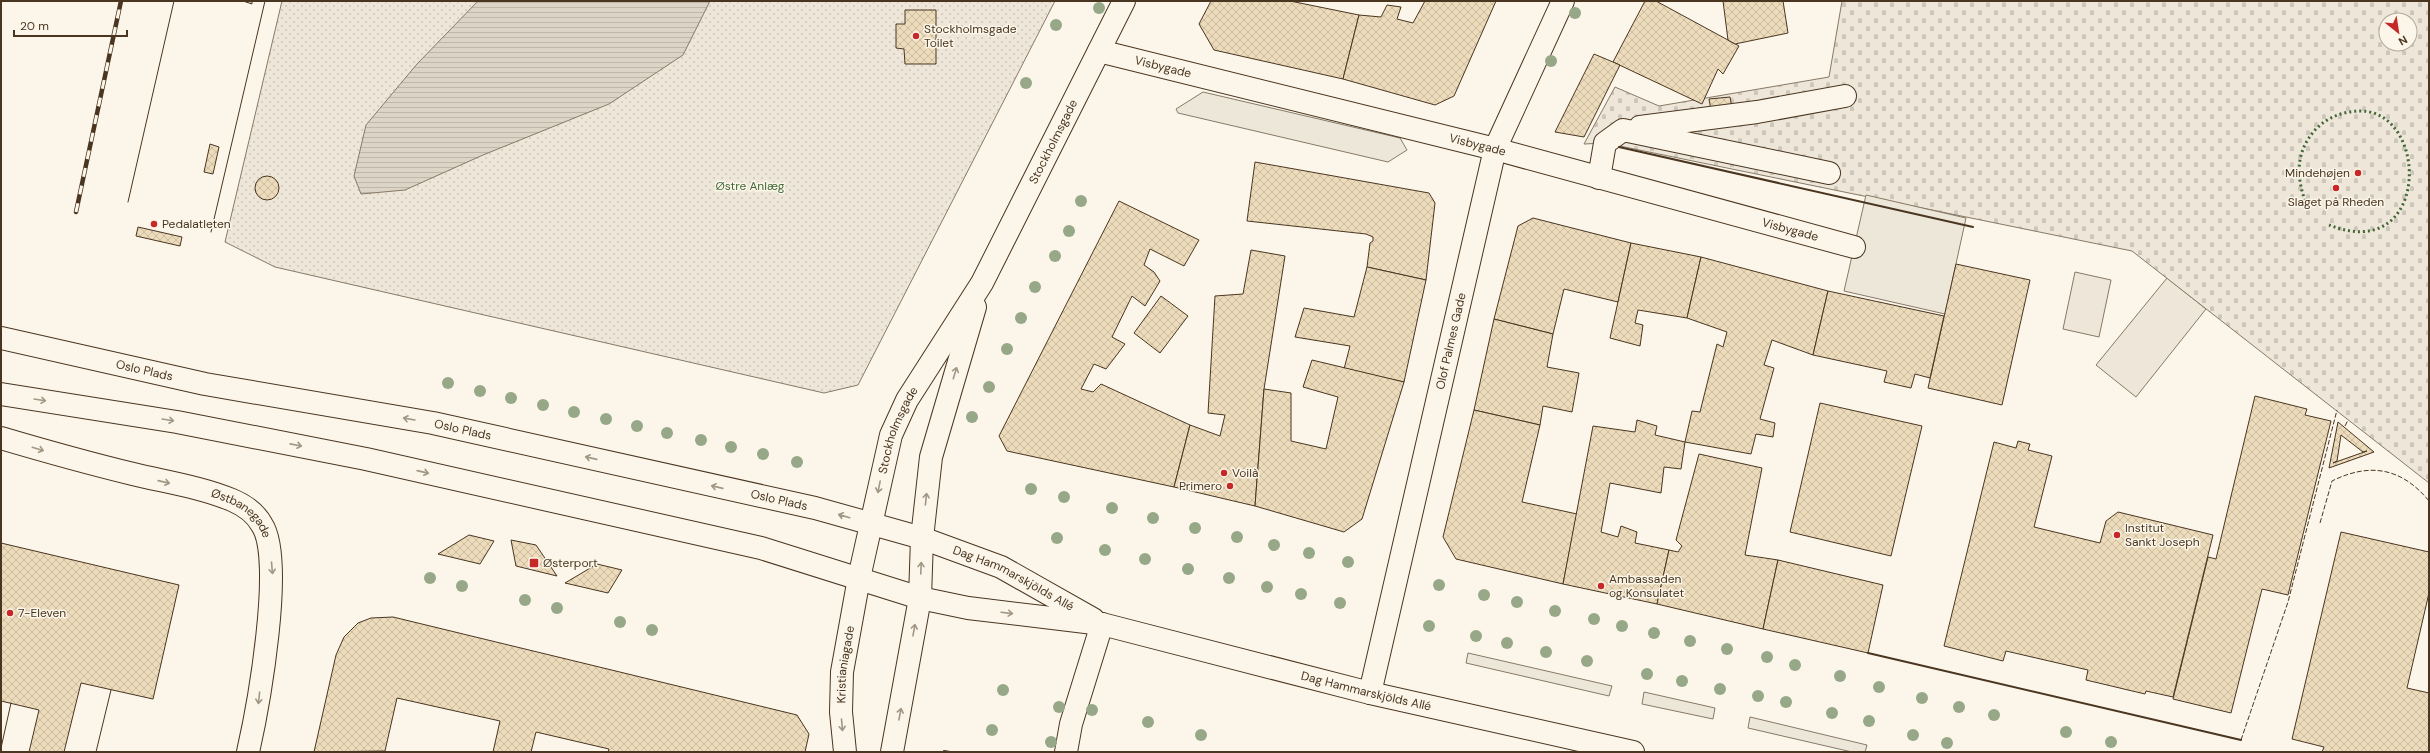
<svg xmlns="http://www.w3.org/2000/svg" width="2430" height="753" font-family="'DM Sans',sans-serif">
<style>
.grass{fill:#ede6d9;stroke:#887966}
.cemetery{fill:url(#cemetery-stones);stroke:#887966;fill-rule:evenodd}
.park{fill:url(#park-dots);stroke:#887966}
.parking{fill:#ede7d9;stroke:#887966}
.water{fill:url(#water-rules);stroke:#887966}
.building{fill:url(#building-cross-hatch);stroke:#4a3520;fill-rule:evenodd}
.lines{fill:none;stroke-linecap:round;stroke-linejoin:round}
.minor-casing{stroke:#4a3520;stroke-width:24}
.minor{stroke:#fbf6e9;stroke-width:22}
.tram{stroke:#4a3520;stroke-width:1}
.rail-casing{stroke:#4a3520;stroke-width:4.5}
.rail{stroke:#fbf6e9;stroke-width:3;stroke-dasharray:9;stroke-linecap:butt}
.hedge{stroke:#436837;stroke-width:3;stroke-dasharray:2 3;stroke-linecap:butt}
.fence{stroke:#4a3520;stroke-width:1;stroke-dasharray:5 2;stroke-linecap:butt}
.wall{stroke:#4a3520;stroke-width:2}
.tree{fill:#96a887}
.oneway{stroke:#a29684}
.poi-dot{fill:#c62828;stroke:#fbf6e9;stroke-width:1.5}
.labels{text-anchor:middle;stroke-width:3;stroke-linejoin:round;paint-order:stroke}
.poi-label{font-size:12px;fill:#4a3520;stroke:#fbf6e9;text-anchor:start}
.street-label{font-size:12px;fill:#4a3520;stroke:#fbf6e9}
.park-label{font-size:12px;fill:#436837;stroke:#fbf6e9}
</style>
<defs>
<pattern id="cemetery-stones" width="16" height="16" patternUnits="userSpaceOnUse"><rect width="16" height="16" fill="#ede6d9"/><path d="M2 7V4a2 2 0 0 1 4 0v3zM10 15v-3a2 2 0 0 1 4 0v3z" fill="#cdc6ba"/></pattern>
<pattern id="park-dots" width="8" height="8" patternUnits="userSpaceOnUse"><rect width="8" height="8" fill="#ede6d9"/><path d="M2 2h.1M6 6h.1" fill="none" stroke="#cdc6ba" stroke-width="1.8" stroke-linecap="round"/></pattern>
<pattern id="water-rules" width="6" height="5" patternUnits="userSpaceOnUse"><rect width="6" height="5" fill="#dcd4c6"/><path d="M0 2.5h6" fill="none" stroke="#beb7aa"/></pattern>
<pattern id="building-cross-hatch" width="8" height="8" patternUnits="userSpaceOnUse"><rect width="8" height="8" fill="#ecdcbc"/><path d="M0 0l8 8M0 8l8-8" fill="none" stroke="#ccbda1"/></pattern>
</defs>
<rect width="100%" height="100%" fill="#fbf6e9"/>
<g class="grass">
<polygon points="2075,272 2111,280 2099,337 2063,329"/>
<polygon points="2167,278 2206,309 2136,397 2096,365"/>
</g>
<path class="cemetery" d="M1842,1H2429V483L2132,251L1605,143L1584,144L1615,87L1659,106L1829,77ZM2386,20H2410V44H2386Z"/>
<polygon class="park" points="282,1 1055,1 858,385 824,393 275,267 225,242"/>
<g class="parking">
<polygon points="1203,92 1400,138 1407,150 1388,162 1178,113 1176,109"/>
<polygon points="1866,195 1966,218 1945,314 1844,291"/>
<polygon points="1468,653 1612,686 1609,696 1466,663"/>
<polygon points="1644,692 1715,708 1713,719 1642,704"/>
<polygon points="1750,717 1867,745 1865,752 1852,752 1748,728"/>
</g>
<polygon class="water" points="478,1 710,1 683,55 609,104 483,155 405,190 361,194 354,176 366,125 417,64"/>
<g class="building">
<polygon points="243,1 252,1 252,4"/>
<polygon points="1211,1 1290,1 1359,15 1343,79 1214,50 1199,24"/>
<polygon points="1425,1 1496,1 1454,96 1435,105 1343,79 1359,15 1381,17 1387,5 1401,7 1397,19 1413,23"/>
<polygon points="1645,1 1656,1 1739,46 1723,74 1718,69 1702,104 1613,62"/>
<polygon points="1723,1 1783,1 1788,33 1735,44 1728,40"/>
<polygon points="905,10 936,10 936,64 905,64 904,49 896,48 896,24 905,24"/>
<polygon points="1594,54 1620,65 1584,137 1555,132"/>
<polygon points="1730,97 1733,113 1712,116 1709,99"/>
<polygon points="210,144 219,147 213,174 204,172"/>
<polygon points="1255,162 1429,193 1435,203 1426,280 1367,267 1370,243 1373,241 1373,237 1366,234 1247,221"/>
<circle cx="267" cy="188" r="12"/>
<polygon points="1119,201 1199,240 1184,266 1150,249 1144,265 1154,272 1160,281 1145,306 1132,296 1112,337 1125,344 1106,369 1094,364 1081,389 1093,392 1101,384 1190,425 1174,487 1007,451 999,436"/>
<polygon points="1533,218 1631,243 1618,302 1564,289 1553,334 1494,319 1518,226"/>
<polygon points="138,227 182,237 180,246 136,236"/>
<polygon points="1631,243 1701,257 1687,318 1638,310 1635,323 1643,325 1640,346 1610,338"/>
<polygon points="1251,250 1285,256 1264,389 1255,506 1174,487 1190,425 1220,436 1225,415 1208,413 1215,296 1243,294"/>
<polygon points="1701,257 1828,291 1813,355 1772,340 1764,365 1774,368 1760,419 1775,423 1773,437 1756,434 1751,454 1685,442 1692,411 1700,412 1717,344 1723,347 1727,332 1687,318"/>
<polygon points="1956,264 2030,280 2002,405 1928,388"/>
<polygon points="1367,267 1426,280 1404,382 1344,369 1350,346 1295,337 1304,308 1354,317"/>
<polygon points="1828,291 1944,316 1930,378 1915,374 1911,388 1884,382 1887,371 1813,355"/>
<polygon points="1161,296 1188,316 1160,353 1134,333"/>
<polygon points="1494,319 1553,334 1547,367 1579,373 1572,412 1543,406 1540,425 1474,410"/>
<polygon points="1312,360 1404,382 1362,519 1344,532 1255,506 1264,389 1291,393 1291,441 1326,449 1338,397 1303,387"/>
<polygon points="2255,396 2307,409 2305,415 2331,421 2288,595 2262,589 2231,713 2173,699 2208,557 2216,559"/>
<polygon points="1820,403 1922,426 1891,556 1790,532"/>
<polygon points="1474,410 1540,425 1522,502 1577,514 1563,584 1456,559 1443,537"/>
<polygon points="1637,420 1657,426 1655,435 1685,442 1681,469 1664,467 1661,493 1610,483 1601,532 1618,537 1621,526 1637,532 1635,543 1669,550 1657,604 1563,584 1593,426 1635,432"/>
<path d="M2338,422L2374,452L2329,468ZM2341,435L2363,452L2367,451L2333,463L2337,461Z"/>
<polygon points="2018,441 2030,444 2028,450 2052,456 2034,527 2100,543 2106,521 2118,512 2213,535 2173,697 2146,691 2145,694 2086,680 2088,670 2006,651 2003,661 1944,646 1994,442 2016,448"/>
<polygon points="1699,454 1762,468 1745,555 1778,560 1763,629 1657,604 1669,550 1678,552 1682,546 1676,540"/>
<polygon points="2341,532 2429,552 2429,593 2407,688 2429,693 2429,752 2322,752 2324,747 2292,739"/>
<polygon points="469,535 494,541 480,564 438,554"/>
<polygon points="511,540 536,545 557,576 516,566"/>
<polygon points="1,543 179,585 153,699 81,683 64,752 29,752 39,710 1,701"/>
<polygon points="1778,560 1883,585 1868,653 1763,629"/>
<polygon points="597,564 622,570 608,593 565,583"/>
<polygon points="393,617 797,715 809,734 805,752 608,752 609,749 536,732 531,752 493,752 500,721 397,698 385,751 314,752 336,655 344,637 358,623 371,618"/>
</g>
<g class="lines">
<g class="minor-casing">
<g id="minor">
<path id="s1" d="M1099,51L1495,149L1854,247"/>
<polyline points="1640,127 1757,112 1845,96"/>
<polyline points="1599,178 1605,143 1623,130 1829,173"/>
<path id="s2" d="M1,338L205,384L433,423L815,508L922,538L1001,567L1093,619"/>
<path id="s3" d="M1,394L177,422L366,459L761,548L920,598L968,608L1102,624L1370,693L1633,752"/>
<path id="s4" d="M1,438C45,451 88,463 133,474C166,482 201,487 232,500C244,505 256,514 262,525C285,560 258,708 248,752"/>
<path id="s5" d="M1370,693L1495,149L1563,1"/>
<path id="s6" d="M845,752L841,712L842,672L859,578L891,435L907,400L982,283L1124,1"/>
<polyline points="892,752 920,598 922,538 931,457 975,307"/>
<polyline points="1066,752 1071,724 1102,624"/>
</g>
</g>
<use href="#minor" class="minor"/>
<g class="tram">
<polyline points="128,202 174,1"/>
<polyline points="211,232 265,1"/>
<polyline points="1,748 11,703"/>
<polyline points="96,752 111,690"/>
</g>
<g class="rail-casing">
<polyline id="rail" points="76,212 121,1"/>
</g>
<use href="#rail" class="rail"/>
<path class="hedge" d="M2305,201C2296,174 2296,152 2315,130C2327,117 2344,111 2361,111C2430,112 2430,265 2329,225"/>
<g class="fence">
<polyline points="2345,426 2348,420"/>
<path d="M2320,523L2332,481C2370,462 2402,468 2429,501"/>
<polyline points="2241,740 2288,602 2337,410"/>
</g>
<g class="wall">
<polyline points="1619,147 1973,227"/>
<polyline points="1868,653 2241,740"/>
<polyline points="944,751 950,752"/>
</g>
</g>
<g class="tree">
<circle cx="1099" cy="8" r="6"/>
<circle cx="1575" cy="13" r="6"/>
<circle cx="1056" cy="25" r="6"/>
<circle cx="1551" cy="61" r="6"/>
<circle cx="1026" cy="83" r="6"/>
<circle cx="1081" cy="201" r="6"/>
<circle cx="1069" cy="231" r="6"/>
<circle cx="1055" cy="256" r="6"/>
<circle cx="1035" cy="287" r="6"/>
<circle cx="1021" cy="318" r="6"/>
<circle cx="1007" cy="349" r="6"/>
<circle cx="448" cy="383" r="6"/>
<circle cx="989" cy="387" r="6"/>
<circle cx="480" cy="391" r="6"/>
<circle cx="511" cy="398" r="6"/>
<circle cx="543" cy="405" r="6"/>
<circle cx="574" cy="412" r="6"/>
<circle cx="972" cy="417" r="6"/>
<circle cx="606" cy="419" r="6"/>
<circle cx="637" cy="426" r="6"/>
<circle cx="667" cy="433" r="6"/>
<circle cx="701" cy="440" r="6"/>
<circle cx="731" cy="447" r="6"/>
<circle cx="763" cy="454" r="6"/>
<circle cx="797" cy="462" r="6"/>
<circle cx="1031" cy="489" r="6"/>
<circle cx="1064" cy="497" r="6"/>
<circle cx="1112" cy="508" r="6"/>
<circle cx="1153" cy="518" r="6"/>
<circle cx="1195" cy="528" r="6"/>
<circle cx="1237" cy="537" r="6"/>
<circle cx="1057" cy="538" r="6"/>
<circle cx="1274" cy="545" r="6"/>
<circle cx="1105" cy="550" r="6"/>
<circle cx="1309" cy="553" r="6"/>
<circle cx="1145" cy="559" r="6"/>
<circle cx="1348" cy="562" r="6"/>
<circle cx="1188" cy="569" r="6"/>
<circle cx="430" cy="578" r="6"/>
<circle cx="1229" cy="578" r="6"/>
<circle cx="1439" cy="585" r="6"/>
<circle cx="462" cy="586" r="6"/>
<circle cx="1267" cy="587" r="6"/>
<circle cx="1301" cy="594" r="6"/>
<circle cx="1484" cy="595" r="6"/>
<circle cx="525" cy="600" r="6"/>
<circle cx="1517" cy="602" r="6"/>
<circle cx="1340" cy="603" r="6"/>
<circle cx="557" cy="608" r="6"/>
<circle cx="1555" cy="611" r="6"/>
<circle cx="1594" cy="619" r="6"/>
<circle cx="620" cy="622" r="6"/>
<circle cx="1429" cy="626" r="6"/>
<circle cx="1622" cy="626" r="6"/>
<circle cx="652" cy="630" r="6"/>
<circle cx="1654" cy="633" r="6"/>
<circle cx="1476" cy="636" r="6"/>
<circle cx="1690" cy="641" r="6"/>
<circle cx="1507" cy="643" r="6"/>
<circle cx="1727" cy="649" r="6"/>
<circle cx="1546" cy="652" r="6"/>
<circle cx="1767" cy="657" r="6"/>
<circle cx="1587" cy="661" r="6"/>
<circle cx="1795" cy="665" r="6"/>
<circle cx="1647" cy="674" r="6"/>
<circle cx="1840" cy="676" r="6"/>
<circle cx="1682" cy="681" r="6"/>
<circle cx="1879" cy="687" r="6"/>
<circle cx="1720" cy="689" r="6"/>
<circle cx="1003" cy="690" r="6"/>
<circle cx="1758" cy="696" r="6"/>
<circle cx="1922" cy="698" r="6"/>
<circle cx="1786" cy="702" r="6"/>
<circle cx="1059" cy="707" r="6"/>
<circle cx="1959" cy="707" r="6"/>
<circle cx="1092" cy="710" r="6"/>
<circle cx="1832" cy="713" r="6"/>
<circle cx="1994" cy="715" r="6"/>
<circle cx="1869" cy="721" r="6"/>
<circle cx="1148" cy="722" r="6"/>
<circle cx="992" cy="730" r="6"/>
<circle cx="2066" cy="732" r="6"/>
<circle cx="1201" cy="735" r="6"/>
<circle cx="1913" cy="735" r="6"/>
<circle cx="1051" cy="742" r="6"/>
<circle cx="2111" cy="742" r="6"/>
<circle cx="1947" cy="743" r="6"/>
</g>
<defs><path id="oneway-shaft" d="M-6 0H5M1.5-3L5.5 0L1.5 3" fill="none" stroke-width="1.6" stroke-linecap="round" stroke-linejoin="round"/></defs>
<g class="oneway">
<use href="#oneway-shaft" transform="translate(955 373) rotate(-73)"/>
<use href="#oneway-shaft" transform="translate(40 400) rotate(9)"/>
<use href="#oneway-shaft" transform="translate(409 419) rotate(-170)"/>
<use href="#oneway-shaft" transform="translate(168 420) rotate(9)"/>
<use href="#oneway-shaft" transform="translate(296 445) rotate(11)"/>
<use href="#oneway-shaft" transform="translate(38 449) rotate(17)"/>
<use href="#oneway-shaft" transform="translate(591 458) rotate(-167)"/>
<use href="#oneway-shaft" transform="translate(423 472) rotate(13)"/>
<use href="#oneway-shaft" transform="translate(164 482) rotate(13)"/>
<use href="#oneway-shaft" transform="translate(717 487) rotate(-167)"/>
<use href="#oneway-shaft" transform="translate(879 487) rotate(101)"/>
<use href="#oneway-shaft" transform="translate(926 499) rotate(-84)"/>
<use href="#oneway-shaft" transform="translate(844 516) rotate(-164)"/>
<use href="#oneway-shaft" transform="translate(272 568) rotate(85)"/>
<use href="#oneway-shaft" transform="translate(921 568) rotate(-88)"/>
<use href="#oneway-shaft" transform="translate(1007 613) rotate(7)"/>
<use href="#oneway-shaft" transform="translate(914 630) rotate(-80)"/>
<use href="#oneway-shaft" transform="translate(259 698) rotate(96)"/>
<use href="#oneway-shaft" transform="translate(900 714) rotate(-79)"/>
<use href="#oneway-shaft" transform="translate(842 725) rotate(85)"/>
</g>
<g class="poi-dot">
<circle cx="916" cy="36" r="4"/>
<circle cx="2358" cy="173" r="4"/>
<circle cx="2336" cy="188" r="4"/>
<circle cx="154" cy="224" r="4"/>
<circle cx="1224" cy="473" r="4"/>
<circle cx="1230" cy="486" r="4"/>
<circle cx="2117" cy="535" r="4"/>
<rect x="529" y="558" width="10" height="10" rx="2"/>
<circle cx="1601" cy="586" r="4"/>
<circle cx="10" cy="613" r="4"/>
</g>
<g class="labels">
<g class="poi-label">
<text x="924" y="33">Stockholmsgade<tspan x="924" dy="14">Toilet</tspan></text>
<text x="2350" y="177" text-anchor="end">Mindehøjen</text>
<text x="2336" y="206" text-anchor="middle">Slaget på Rheden</text>
<text x="162" y="228">Pedalatleten</text>
<text x="1232" y="477">Voilà</text>
<text x="1222" y="490" text-anchor="end">Primero</text>
<text x="2125" y="532">Institut<tspan x="2125" dy="14">Sankt Joseph</tspan></text>
<text x="543" y="567">Østerport</text>
<text x="1609" y="583">Ambassaden<tspan x="1609" dy="14">og Konsulatet</tspan></text>
<text x="18" y="617">7-Eleven</text>
</g>
<g class="street-label">
<text dy="4" stroke="none"><textPath href="#s1" startOffset="66">Visbygade</textPath></text>
<text dy="4" stroke="none"><textPath href="#s6" startOffset="658">Stockholmsgade</textPath></text>
<text dy="4" stroke="none"><textPath href="#s1" startOffset="390">Visbygade</textPath></text>
<text dy="4" stroke="none"><textPath href="#s1" startOffset="714">Visbygade</textPath></text>
<text dy="4" stroke="none"><textPath href="#s5" startOffset="361">Olof Palmes Gade</textPath></text>
<text dy="4" stroke="none"><textPath href="#s2" startOffset="147">Oslo Plads</textPath></text>
<text dy="4" stroke="none"><textPath href="#s2" startOffset="471">Oslo Plads</textPath></text>
<text dy="4" stroke="none"><textPath href="#s6" startOffset="329">Stockholmsgade</textPath></text>
<text dy="4" stroke="none"><textPath href="#s2" startOffset="795">Oslo Plads</textPath></text>
<text dy="4" stroke="none"><textPath href="#s4" startOffset="255">Østbanegade</textPath></text>
<text dy="4" stroke="none"><textPath href="#s2" startOffset="1043">Dag Hammarskjölds Allé</textPath></text>
<text dy="4" stroke="none"><textPath href="#s6" startOffset="88">Kristianiagade</textPath></text>
<text dy="4" stroke="none"><textPath href="#s3" startOffset="1399">Dag Hammarskjölds Allé</textPath></text>
</g>
<g class="park-label">
<text x="750" y="190">Østre Anlæg</text>
</g>
</g>
<rect width="2430" height="753" fill="none" stroke="#4a3520" stroke-width="4"/>
<g transform="translate(2398 32) rotate(150)"><circle r="19" fill="#fbf6e9" stroke="#b4a999"/>
<path d="M0-3L7 15L0 10L-7 15Z" fill="#c62828"/>
<text y="-6" font-size="11" font-weight="bold" text-anchor="middle" fill="#4a3520">N</text>
</g>
<path d="M14 30v6h113v-6" fill="none" stroke="#4a3520" stroke-width="2"/>
<text x="20" y="30" font-size="12" fill="#4a3520" stroke="#fbf6e9" stroke-width="3" paint-order="stroke">20 m</text>
</svg>
